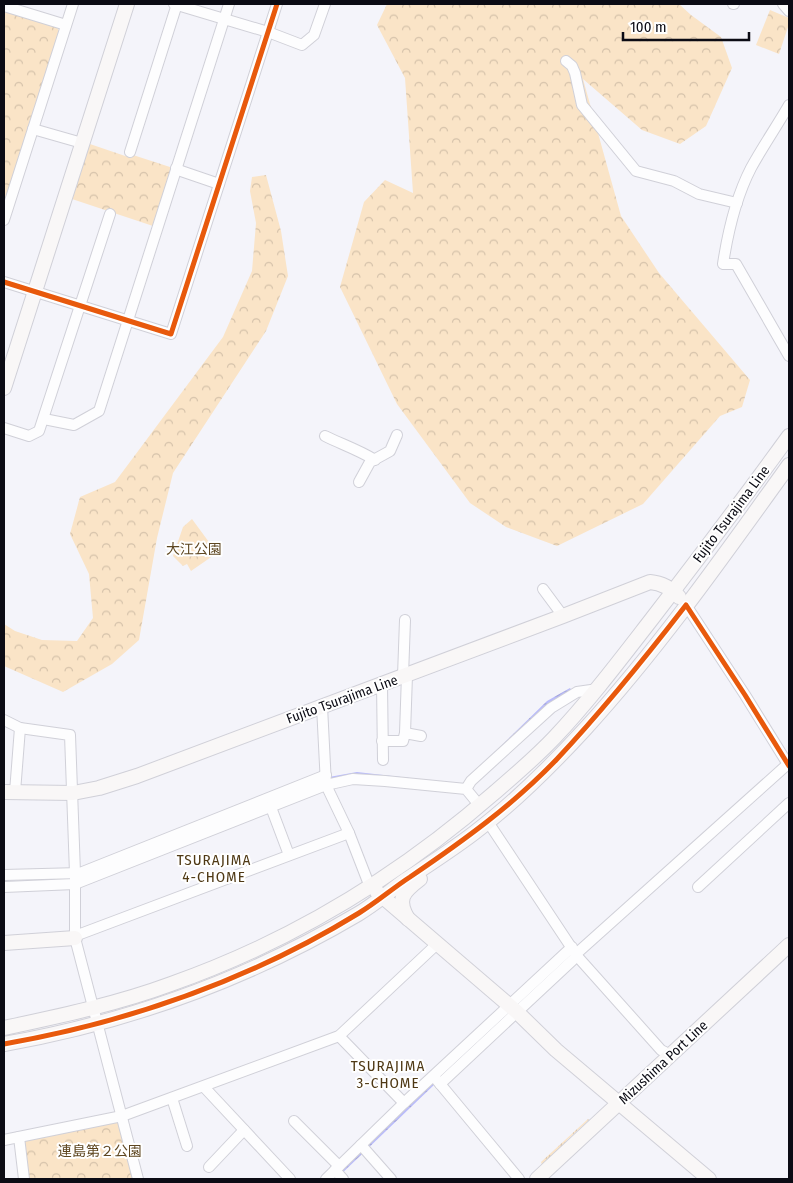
<svg xmlns="http://www.w3.org/2000/svg" width="793" height="1183" font-family="'Fira Sans Condensed','Noto Sans JP',sans-serif">
<style>
.grass{fill:url(#grass-tufts)}
.forest{fill:url(#forest-crowns)}
.water{fill:url(#water-waves)}
.lines{fill:none;stroke-linecap:round;stroke-linejoin:round}
.street-casing{stroke:#d0d0d8;stroke-width:12}
.secondary-casing{stroke:#d0d0d8;stroke-width:16}
.street{stroke:#fdfdfe;stroke-width:10}
.secondary{stroke:#f9f7f7;stroke-width:14}
.cycleway-casing{stroke:#fff;stroke-width:8}
.cycleway{stroke:#e8590c;stroke-width:5}
.labels{text-anchor:middle;stroke-width:4;stroke-linejoin:round;paint-order:stroke}
.street-label{font-size:14px;fill:#0b0b14;stroke:#fff}
.park-label{font-size:14px;fill:#5e4620;stroke:#fff}
.neighbourhood-label{font-size:15px;letter-spacing:1px;fill:#4f3915;stroke:#fff}
</style>
<defs>
<pattern id="grass-tufts" width="24" height="20" patternUnits="userSpaceOnUse" patternTransform="scale(1.25)"><rect width="24" height="20" fill="#fae4c7"/><path d="M3 7l-1-3M5 7V3M7 7l1-3M15 17l-1-3M17 17v-4M19 17l1-3" fill="none" stroke="#d5c2aa"/></pattern>
<pattern id="forest-crowns" width="20" height="18" patternUnits="userSpaceOnUse" patternTransform="scale(1.25)"><rect width="20" height="18" fill="#fae4c7"/><path d="M2 6a3 3 0 1 1 6 0M12 15a3 3 0 1 1 6 0" fill="none" stroke="#d5c2aa"/></pattern>
<pattern id="water-waves" width="16" height="10" patternUnits="userSpaceOnUse" patternTransform="scale(1.25)"><rect width="16" height="10" fill="#b9bbfa"/><path d="M0 5q4-4 8 0t8 0" fill="none" stroke="#9e9fd5"/></pattern>
</defs>
<rect width="100%" height="100%" fill="#f4f4fa"/>
<polygon class="grass" points="588,1119 589,1120 567,1140 564,1146 542,1165 541,1162"/>
<g class="forest">
<polygon points="387,4 679,4 691,15 721,37 732,68 706,126 680,144 642,130 583,79 621,216 659,273 750,380 742,407 720,416 643,504 557,546 506,527 470,503 397,404 340,287 364,202 385,180 413,193 405,78 377,25"/>
<polygon points="4,10 57,27 60,33 5,202 4,202"/>
<polygon points="770,10 789,18 789,24 779,54 756,45"/>
<polygon points="87,143 131,158 133,155 170,167 171,171 153,226 69,198"/>
<polygon points="266,175 281,231 288,276 266,331 173,473 157,538 139,640 112,664 63,692 4,666 4,624 15,631 42,640 77,641 93,618 89,574 70,534 80,497 115,482 223,337 252,271 256,223 250,191 252,177"/>
<polygon points="192,519 217,553 191,571 187,564 183,566 173,556 183,527"/>
<polygon points="119,1119 135,1179 28,1179 23,1138"/>
</g>
<g class="water">
<polygon points="570,688 572,691 463,787 329,782 329,777 357,772 462,784 547,701"/>
<polygon points="433,1080 436,1083 336,1179 331,1179"/>
</g>
<g class="lines">
<g class="street-casing">
<g id="street">
<polyline points="174,4 268,32 302,45 314,35 325,4"/>
<polyline points="733,4 734,4"/>
<polyline points="783,4 789,11"/>
<polyline points="4,6 66,25"/>
<polyline points="566,61 572,66 575,73 582,105 636,171 674,181 699,194 737,203"/>
<path d="M789,105C777,126 763,146 751,168C736,197 728,231 723,264H736L789,356"/>
<polyline points="33,129 82,143"/>
<polyline points="130,152 177,4"/>
<polyline points="176,168 181,171 219,184"/>
<polyline points="4,220 73,4"/>
<polyline points="4,282 171,334 277,4"/>
<polyline points="44,419 74,425 99,411 229,4"/>
<polyline points="4,428 29,436 39,431 110,214"/>
<path d="M325,436C341,444 359,450 375,460"/>
<polyline points="359,482 370,462 390,451 397,435"/>
<polyline points="543,589 563,616"/>
<polyline points="686,605 745,695 789,766"/>
<polyline points="403,676 405,620"/>
<polyline points="382,684 383,760"/>
<polyline points="322,706 326,785 349,833 370,887"/>
<polyline points="4,720 20,728 70,735 75,873 75,938 138,1179"/>
<polyline points="405,733 407,675"/>
<polyline points="382,741 403,741 405,733 421,736"/>
<polyline points="466,789 471,781 551,708 577,692 598,689"/>
<polyline points="15,792 20,728"/>
<polyline points="269,802 289,855"/>
<polyline points="488,822 577,956 661,1050 665,1052 669,1056"/>
<polyline points="4,875 80,873 326,775"/>
<polyline points="4,887 75,884 326,785 353,779 385,781 466,789 480,806"/>
<polyline points="698,887 789,803"/>
<polyline points="75,936 349,833"/>
<polyline points="576,954 789,763"/>
<polyline points="339,1036 404,1103"/>
<polyline points="436,1079 519,1179"/>
<polyline points="440,1084 577,956"/>
<polyline points="204,1087 290,1179"/>
<polyline points="172,1098 187,1146"/>
<polyline points="294,1121 339,1166"/>
<polyline points="19,1137 24,1179"/>
<polyline points="4,1140 122,1116 339,1036 437,944"/>
<polyline points="361,1145 391,1179"/>
<polyline points="209,1167 244,1130"/>
<polyline points="335,1170 343,1179"/>
<polyline points="326,1179 404,1103 572,947"/>
</g>
</g>
<g class="secondary-casing">
<g id="secondary">
<polyline points="4,388 127,4"/>
<path d="M4,792L73,793L99,788L137,776L563,616L650,582C661,583 671,588 679,597"/>
<polyline points="377,892 517,1012 556,1050 709,1179"/>
<path d="M408,919C396,899 403,892 420,879"/>
<polyline points="4,943 75,938"/>
<path d="M4,1028C60,1016 117,1004 171,984C290,942 399,876 494,793C515,775 535,758 554,738C589,701 620,660 651,620C698,559 744,498 789,436"/>
<path d="M4,1044C129,1022 248,979 358,914C375,904 391,890 407,879C430,864 453,849 474,833C514,803 551,766 585,729C659,648 725,554 789,465"/>
<polyline points="537,1179 789,945"/>
</g>
</g>
<use href="#street" class="street"/>
<use href="#secondary" class="secondary"/>
<g class="cycleway-casing">
<g id="cycleway">
<polyline points="4,282 171,334 277,4"/>
<path d="M4,1044C129,1022 250,980 359,913C377,902 393,888 410,877C463,841 513,805 557,759C603,710 645,658 686,605L745,695L789,766"/>
</g>
</g>
<use href="#cycleway" class="cycleway"/>
</g>
<g class="labels">
<g class="street-label">
<text transform="translate(731 514) rotate(-53)" y="5">Fujito Tsurajima Line</text>
<text transform="translate(342 699) rotate(-20)" y="5">Fujito Tsurajima Line</text>
<text transform="translate(663 1062) rotate(-43)" y="5">Mizushima Port Line</text>
</g>
<g class="park-label">
<text x="194" y="554">大江公園</text>
<text x="100" y="1156">連島第２公園</text>
</g>
<g class="neighbourhood-label">
<text x="214" y="865">TSURAJIMA<tspan x="214" dy="17">4-CHOME</tspan></text>
<text x="388" y="1071">TSURAJIMA<tspan x="388" dy="17">3-CHOME</tspan></text>
</g>
</g>
<rect width="793" height="1183" fill="none" stroke="#0b0b14" stroke-width="10"/>
<path d="M623 32v8h126v-8" fill="none" stroke="#0b0b14" stroke-width="2.5"/>
<text x="630" y="32" font-size="15" fill="#0b0b14" stroke="#ffffff" stroke-width="4" paint-order="stroke">100 m</text>
</svg>
